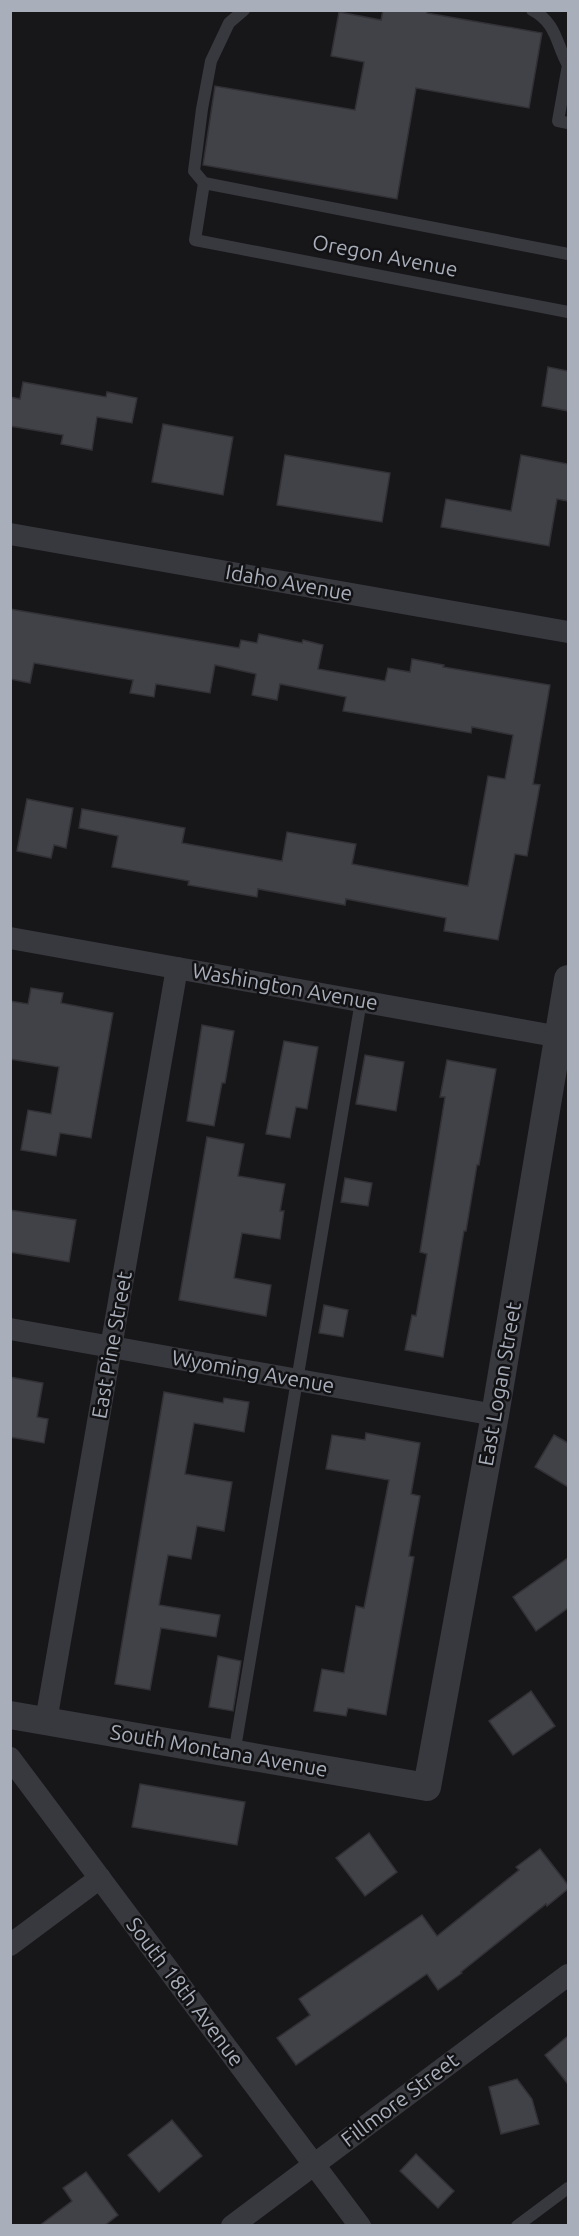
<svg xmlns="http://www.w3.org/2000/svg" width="579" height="2236" font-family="Ubuntu,sans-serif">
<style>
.building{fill:#414247;stroke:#313136;stroke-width:1.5}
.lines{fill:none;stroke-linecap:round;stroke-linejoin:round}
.service{stroke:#38393f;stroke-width:12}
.minor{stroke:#38393f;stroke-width:22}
.tertiary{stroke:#38393f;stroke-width:28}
.labels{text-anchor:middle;stroke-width:5;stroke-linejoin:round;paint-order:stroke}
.street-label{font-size:21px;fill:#a8aeba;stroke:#121214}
</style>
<rect width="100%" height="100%" fill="#171719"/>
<g class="building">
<polygon points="383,10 427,10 427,13 542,33 529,108 416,88 397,199 203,165 215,86 355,110 364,62 331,56 339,12 381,20"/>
<polygon points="548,367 568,371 568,411 542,406"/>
<polygon points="23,382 106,397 107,392 137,398 132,423 97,417 92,450 61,444 63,435 10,426 10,397 20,399"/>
<polygon points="163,424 233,437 223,495 152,482"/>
<polygon points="285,455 390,473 382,522 277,505"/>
<polygon points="521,455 568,464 568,501 557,499 549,546 441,527 446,499 511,511"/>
<polygon points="10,609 239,648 241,640 257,643 259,634 302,643 303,640 323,645 318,669 385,681 388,668 410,672 412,659 444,665 443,667 550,685 533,784 540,785 527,856 515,854 498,940 444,931 446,918 346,899 345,905 258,889 257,897 188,885 189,881 112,867 118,836 79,828 82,809 185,828 182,843 282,861 287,832 356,844 352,864 468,886 488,776 505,779 513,735 472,727 471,733 343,711 346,697 280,684 277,700 252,695 256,674 215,665 210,693 156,684 154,697 130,693 133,680 34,663 30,683 10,679"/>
<polygon points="27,799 73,808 66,848 54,845 51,858 17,851"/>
<polygon points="31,988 63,993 61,1003 113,1013 91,1138 60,1133 56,1156 21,1150 28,1110 51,1114 59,1067 10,1059 10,1001 28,1004"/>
<polygon points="202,1025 234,1031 225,1083 222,1083 214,1126 187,1121"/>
<polygon points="284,1041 318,1047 307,1109 296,1107 290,1138 266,1134"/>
<polygon points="365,1055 404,1062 396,1111 356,1104"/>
<polygon points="447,1060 496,1069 479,1165 477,1165 466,1231 464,1231 443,1357 405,1350 412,1315 416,1316 427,1254 420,1252 445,1097 440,1097"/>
<polygon points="207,1137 244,1144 238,1176 285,1184 280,1211 284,1211 280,1239 242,1233 234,1278 271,1285 266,1316 179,1300"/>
<polygon points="345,1178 372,1183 368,1206 341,1202"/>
<polygon points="10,1210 76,1220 69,1262 10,1252"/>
<polygon points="324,1305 348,1310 343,1337 319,1333"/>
<polygon points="10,1377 43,1383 37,1417 48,1419 44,1443 10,1437"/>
<polygon points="164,1392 223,1403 224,1398 249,1402 244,1432 194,1423 185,1474 232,1482 224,1531 197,1526 191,1559 168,1555 159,1605 220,1615 216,1637 161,1628 150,1690 115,1684"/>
<polygon points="366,1433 420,1443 411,1494 420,1496 409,1556 414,1557 386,1715 348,1708 346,1716 314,1711 322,1669 344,1673 356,1606 364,1608 389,1480 326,1469 332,1435 365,1440"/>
<polygon points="554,1435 568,1443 568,1487 535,1467"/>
<polygon points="568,1558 568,1608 536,1631 513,1597"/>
<polygon points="218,1656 241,1661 233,1711 209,1707"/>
<polygon points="531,1691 555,1726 513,1755 489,1721"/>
<polygon points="140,1784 245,1802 237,1845 132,1827"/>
<polygon points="369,1833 397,1872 365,1896 336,1858"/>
<polygon points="540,1849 568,1885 568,1889 547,1906 546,1904 461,1972 462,1973 438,1990 427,1974 296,2065 277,2038 310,2015 299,1999 422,1915 437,1936 519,1870 516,1867"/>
<polygon points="568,2036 568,2084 545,2055"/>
<polygon points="517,2079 532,2099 539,2124 501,2134 489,2087"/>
<polygon points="172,2120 202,2156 159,2192 128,2155"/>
<polygon points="416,2154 454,2191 438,2208 400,2171"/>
<polygon points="86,2172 118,2215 104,2226 39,2226 72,2201 63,2188"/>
</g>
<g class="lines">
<g class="service">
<path d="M532,10C557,23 556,44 568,65"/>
<polyline points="568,65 558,121 568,123"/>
<polyline points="204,183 194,171 202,109 211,61 229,23 244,10"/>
<polyline points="568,254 204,183 195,240 568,312"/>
<polyline points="234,1754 361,1001"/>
<polyline points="517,2226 568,2188"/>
</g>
<g class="minor">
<polyline points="10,534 568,632"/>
<polyline points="10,938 560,1037 568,1047"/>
<polyline points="10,1329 495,1415"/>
<polyline points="46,1721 177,968"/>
<polyline points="10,1758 360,2226"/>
<polyline points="10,1945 100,1878"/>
<polyline points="232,2226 568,1975"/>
</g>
<polyline class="tertiary" points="10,1715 427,1787 495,1415 568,979"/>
</g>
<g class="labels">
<g class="street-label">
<text transform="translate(385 256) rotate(11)" y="7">Oregon Avenue</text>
<text transform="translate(289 583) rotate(10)" y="7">Idaho Avenue</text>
<text transform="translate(285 987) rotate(10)" y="7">Washington Avenue</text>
<text transform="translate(112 1345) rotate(-80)" y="7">East Pine Street</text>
<text transform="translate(253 1372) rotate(10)" y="7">Wyoming Avenue</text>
<text transform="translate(500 1384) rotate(-80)" y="7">East Logan Street</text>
<text transform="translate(219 1751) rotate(10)" y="7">South Montana Avenue</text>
<text transform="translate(185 1992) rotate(53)" y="7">South 18th Avenue</text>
<text transform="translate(400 2100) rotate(-37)" y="7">Fillmore Street</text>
</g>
</g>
<rect width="579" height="2236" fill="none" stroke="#a8aeba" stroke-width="24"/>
</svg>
